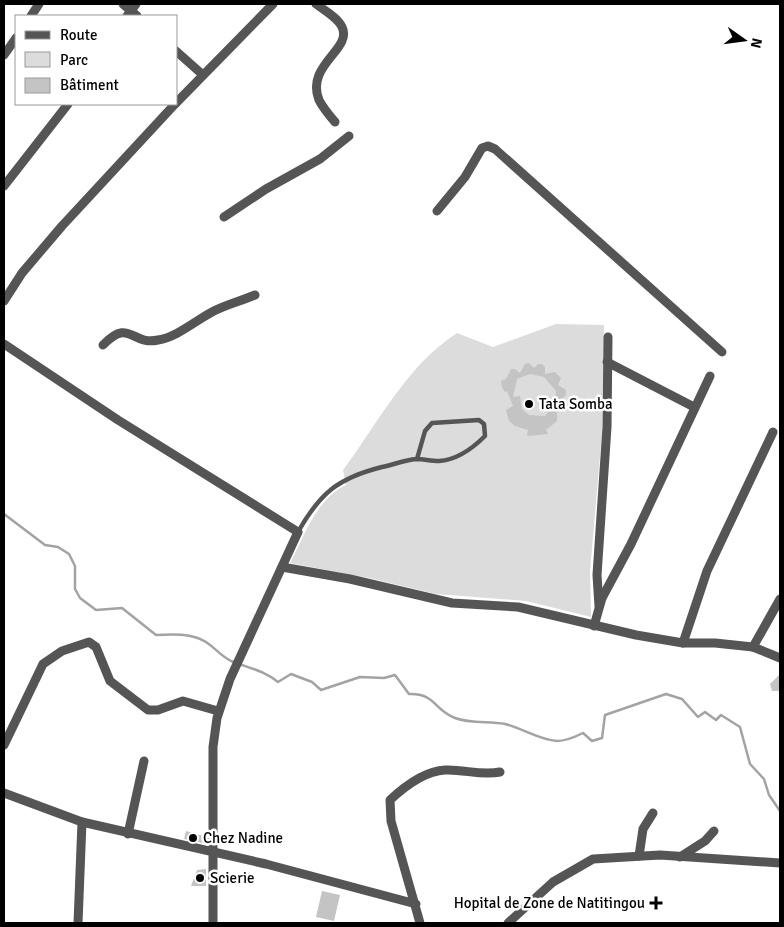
<svg xmlns="http://www.w3.org/2000/svg" width="784" height="927" font-family="Signika,sans-serif">
<style>
.green{fill:#dcdcdc}
.lines{fill:none;stroke-linecap:round;stroke-linejoin:round}
.stream{stroke:#a3a3a3;stroke-width:2.5}
.building{fill:#c4c4c4;fill-rule:evenodd}
.service{stroke:#555;stroke-width:4.5}
.minor{stroke:#555;stroke-width:9}
.poi-dot{fill:#000;stroke:#fff;stroke-width:2}
.labels{text-anchor:middle;stroke-width:5;stroke-linejoin:round;paint-order:stroke}
.poi-label{font-size:15px;fill:#000;stroke:#fff;text-anchor:start}
</style>
<rect width="100%" height="100%" fill="#fff"/>
<path class="green" d="M556,324L604,325L602,433L590,571L591,617L526,601L436,594L369,578L290,563C305,535 316,499 346,485L343,470C379,422 406,366 457,333L493,347Z"/>
<g class="lines">
<path class="stream" d="M4,514L45,545L58,547L69,554L75,566V589L80,598L96,610L122,608L156,635C172,634 192,633 206,642C215,648 221,656 231,661C248,668 263,670 278,682L291,674L312,682L321,690L360,677L384,678L395,675L409,694C435,693 434,710 455,718C471,724 489,721 505,724C522,728 539,740 557,741C565,741 575,737 583,733L592,741L602,738L605,715L666,694L682,699L698,717L705,712L716,720L721,715L740,727L750,764L764,779L769,795L780,811"/>
</g>
<g class="building">
<path d="M529,363L534,368L538,364H542L545,367V374L555,372L561,378L558,385L566,390V395L562,399L564,407L557,412V421L546,430L548,434L527,436L528,430L515,426L509,421L506,410L513,406L507,391L505,392L502,387L501,381L506,379L511,369H515L520,373L525,364ZM530,374L544,377L556,391L555,403L545,416L529,415L522,409L520,396L513,397L517,379Z"/>
<polygon points="780,674 780,691 772,691 770,684"/>
<polygon points="186,831 207,837 207,844 184,839"/>
<polygon points="206,869 206,886 191,886 197,870"/>
<polygon points="322,891 340,895 334,921 316,917"/>
</g>
<g class="lines">
<path class="service" d="M298,532C320,493 338,478 382,467C393,465 404,460 416,459C423,459 431,461 439,461C456,460 473,448 485,436L484,424L479,420L432,423L425,431L417,459"/>
<g class="minor">
<polyline points="123,4 137,16"/>
<path d="M316,4C324,10 338,18 342,27C353,49 305,65 319,100C323,108 329,115 335,122"/>
<polyline points="31,16 39,4"/>
<polyline points="127,16 136,4"/>
<polyline points="176,51 203,75"/>
<polyline points="4,55 16,38"/>
<polyline points="176,103 273,4"/>
<polyline points="4,186 68,104"/>
<polyline points="437,211 465,177 482,148 488,146 495,149 722,352"/>
<polyline points="224,217 266,189 320,159 349,136"/>
<polyline points="4,301 22,273 62,226 175,104"/>
<polyline points="4,344 118,420 298,532 230,679 217,718 213,747 213,923"/>
<path d="M103,345C130,317 131,346 158,340C177,337 195,321 212,312C225,305 241,301 255,295"/>
<polyline points="607,362 694,407"/>
<polyline points="282,567 350,579 452,603 518,607 636,635 683,643 715,643 753,647 780,658"/>
<polyline points="599,606 597,575 607,427 608,337"/>
<polyline points="594,626 602,598 631,544 710,376"/>
<polyline points="683,643 707,571 773,432"/>
<polyline points="753,647 780,599"/>
<polyline points="4,745 43,664 62,651 89,642 96,647 110,681 148,710 158,710 183,701 218,711"/>
<polyline points="4,793 82,822 266,864 416,904"/>
<polyline points="128,834 144,761"/>
<polyline points="639,856 643,829 653,813"/>
<polyline points="680,857 705,841 714,831"/>
<polyline points="78,923 82,822"/>
<path d="M420,923L391,821L390,800C405,786 424,771 445,770C464,769 481,776 500,772"/>
<polyline points="508,923 553,882 593,859 660,855 780,863"/>
</g>
</g>
<g class="poi-dot">
<circle cx="529" cy="404" r="5"/>
<circle cx="193" cy="838" r="5"/>
<circle cx="200" cy="878" r="5"/>
<path d="M653.5 895.5h5v5h5v5h-5v5h-5v-5h-5v-5h5z"/>
</g>
<g class="labels">
<g class="poi-label">
<text x="539" y="409">Tata Somba</text>
<text x="203" y="843">Chez Nadine</text>
<text x="210" y="883">Scierie</text>
<text x="645" y="908" text-anchor="end">Hopital de Zone de Natitingou</text>
</g>
</g>
<rect width="784" height="927" fill="none" stroke="#000000" stroke-width="10"/>
<rect x="15" y="15" width="162" height="90" fill="#ffffff" stroke="#999999"/>
<rect x="25" y="31" width="25" height="8" fill="#555555" stroke="#999999"/>
<text x="60" y="40" font-size="15" fill="#000000">Route</text>
<rect x="25" y="52" width="25" height="15" fill="#dcdcdc" stroke="#999999"/>
<text x="60" y="65" font-size="15" fill="#000000">Parc</text>
<rect x="25" y="78" width="25" height="15" fill="#c4c4c4" stroke="#999999"/>
<text x="60" y="90" font-size="15" fill="#000000">Bâtiment</text>
<g transform="translate(744 40) rotate(104)" stroke="#ffffff" stroke-width="4" paint-order="stroke">
<path d="M0-4L9 19L0 12L-9 19Z" fill="#000000"/>
<text y="-8" font-size="14" font-weight="bold" text-anchor="middle" fill="#000000">N</text>
</g>
</svg>
